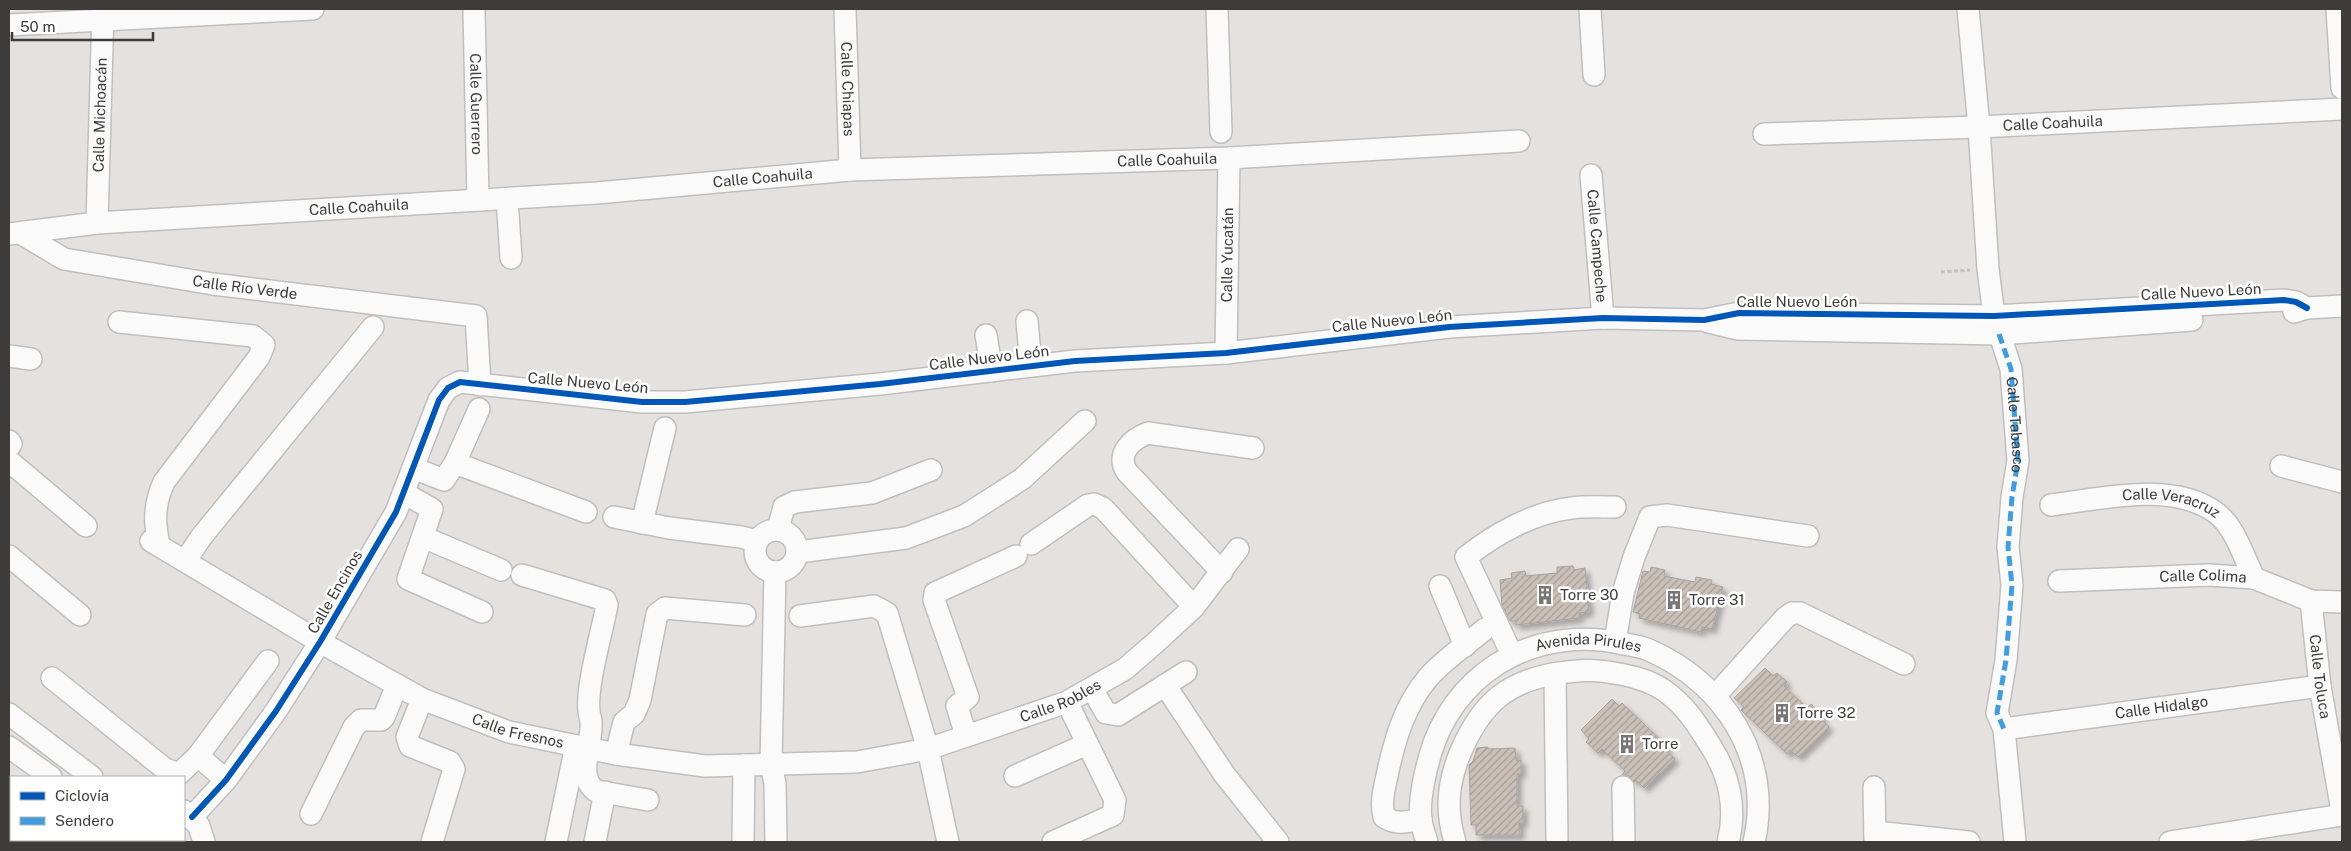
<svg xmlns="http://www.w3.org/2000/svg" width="2351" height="851" font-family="'Public Sans',sans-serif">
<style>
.building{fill:url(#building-hatch);stroke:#a6a4a2;filter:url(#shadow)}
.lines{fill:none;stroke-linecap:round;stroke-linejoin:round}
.minor-casing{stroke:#c1bfbd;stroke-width:24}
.path{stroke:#c3c2c2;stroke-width:3;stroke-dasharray:4 2.5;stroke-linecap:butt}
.minor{stroke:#fbfafa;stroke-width:21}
.quiet{stroke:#3f9ee2;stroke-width:5;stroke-dasharray:10 5;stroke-linecap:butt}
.cycleway-casing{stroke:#fff;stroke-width:9}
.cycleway{stroke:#0057b8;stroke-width:6}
.labels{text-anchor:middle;stroke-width:5;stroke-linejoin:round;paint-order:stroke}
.street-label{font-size:15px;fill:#3e3c3b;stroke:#fff}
.poi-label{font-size:15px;fill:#3e3c3b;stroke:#fff;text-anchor:start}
</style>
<defs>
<pattern id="building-hatch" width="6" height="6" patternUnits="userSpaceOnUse" patternTransform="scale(1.25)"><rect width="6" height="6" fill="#cac0b8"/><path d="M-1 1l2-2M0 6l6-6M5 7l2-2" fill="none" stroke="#a59d97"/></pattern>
<filter id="shadow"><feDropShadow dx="4.5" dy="4.5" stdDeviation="2.5" flood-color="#0004"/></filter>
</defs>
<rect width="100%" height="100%" fill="#e4e1df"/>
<g class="building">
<polygon points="1573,566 1574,570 1585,568 1589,612 1579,613 1579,618 1516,625 1516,621 1510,621 1502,605 1500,580 1512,578 1511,573 1525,571 1526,576 1557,573 1557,567"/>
<polygon points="1651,567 1665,570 1664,576 1695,582 1696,577 1712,580 1711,584 1723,587 1712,629 1702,627 1701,632 1639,618 1640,614 1633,612 1643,571 1650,572"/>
<polygon points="1765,668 1773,676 1777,673 1787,682 1784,686 1807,708 1811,704 1823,715 1820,718 1829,727 1798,757 1790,750 1787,754 1741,710 1744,707 1734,698"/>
<polygon points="1612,699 1619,706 1622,703 1668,747 1665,750 1675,759 1644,788 1636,780 1634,782 1629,776 1622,775 1625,771 1602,749 1598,753 1586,742 1589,739 1581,730"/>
<polygon points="1488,747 1488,749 1515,748 1516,760 1521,760 1521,774 1517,774 1517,806 1523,806 1523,823 1519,823 1520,835 1476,835 1476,825 1471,825 1469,765 1473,761 1477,748"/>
</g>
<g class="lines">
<g class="minor-casing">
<g id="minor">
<path id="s1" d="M474,9L478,200"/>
<path id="s2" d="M845,9L850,170"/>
<polyline points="1217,9 1221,132"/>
<polyline points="1590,9 1594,75"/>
<path id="s3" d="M1968,9L1979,127L1988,269L1994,316L2011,369L2018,461L2012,497L2008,547L2012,585L2006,660L1997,713L2004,729L2015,842"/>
<polyline points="2337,9 2342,88"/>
<polyline points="9,25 313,9"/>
<path id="s4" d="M1764,134L1979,127L2342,109"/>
<path id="s5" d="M1591,175L1603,318"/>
<polyline points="507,199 511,258"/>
<path id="s6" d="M97,223L103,9"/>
<path id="s7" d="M9,234L97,223L597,193L850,170L1229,158L1519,141"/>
<path id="s8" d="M22,234L64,259L213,284L476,316L480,385"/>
<polyline points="2294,312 2307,308 2342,306"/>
<polyline points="1027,321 1031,366"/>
<path d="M119,322L253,336L264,345L259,357L164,482C154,504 154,522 159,545"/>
<polyline points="1709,322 1738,329 1999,334 2192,320"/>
<polyline points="986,335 992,371"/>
<path id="s9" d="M1226,353L1229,158"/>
<polyline points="9,356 31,359"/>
<polyline points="9,441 11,444 9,447"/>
<polyline points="9,461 86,526"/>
<polyline points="455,463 586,512"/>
<polyline points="2281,466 2342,482"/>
<polyline points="413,468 444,480 455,463 479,409"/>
<polyline points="404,493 432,509 408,579 482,612"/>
<path id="s10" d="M2051,505C2102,499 2171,481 2215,512C2235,526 2244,558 2254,578"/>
<polyline points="614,517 669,528 741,537 757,541"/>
<polyline points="642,523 665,428"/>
<polyline points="778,529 784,507 795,502 872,493 931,470"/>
<circle cx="776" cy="551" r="21"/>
<polyline points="423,537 501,570"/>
<path id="s11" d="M151,541L320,642L422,699L509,732L616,754L705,766L857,762L928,749L1067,702L1125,669L1155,643L1194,607L1238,549"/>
<polyline points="1031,544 1088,505 1094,504 1103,508 1194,607"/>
<polyline points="798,552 906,538 964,516 1022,479 1085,421"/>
<polyline points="9,556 80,615"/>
<polyline points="185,561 202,536 373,327"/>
<polyline points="775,572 771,764 775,784 776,842"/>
<path d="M1222,572L1127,472C1115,454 1132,439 1148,433L1253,448"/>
<path d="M522,575L605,600L607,605C602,632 586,686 589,711C589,715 591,718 591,722C593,743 575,776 596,791L648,800"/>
<path id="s12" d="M2059,581L2209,575L2254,578L2311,601L2342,602"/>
<polyline points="1440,586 1465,646"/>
<path id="s13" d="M2311,601L2320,686L2342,811"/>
<polyline points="800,616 874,606 887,613 928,749 948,842"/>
<polyline points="1615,642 1623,593 1634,557 1650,517 1667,515 1808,536"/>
<path d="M1512,655L1466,557C1495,534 1534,512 1572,508C1586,506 1601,507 1615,507"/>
<polyline points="1555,674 1557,842"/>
<polyline points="52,678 165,769 179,774 198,756 268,661"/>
<polyline points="1165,685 1224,774 1278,842"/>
<polyline points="1092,689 1106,713 1118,715 1186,672"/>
<polyline points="1715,696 1785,618 1792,613 1800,613 1904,664"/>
<polyline points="422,699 407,737 410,746 450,762 454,769 432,842"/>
<polyline points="9,714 92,777"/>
<path id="s14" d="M2004,729L2320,686"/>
<polyline points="966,736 957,706 968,697 934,600 935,593 1016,556"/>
<polyline points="9,747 51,777"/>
<polyline points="616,754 624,722 634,714 640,700 657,614 665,608 745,615"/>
<polyline points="198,756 226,780"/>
<polyline points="1015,776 1087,744"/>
<polyline points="1623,787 1624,842"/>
<polyline points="1874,787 1875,842"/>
<polyline points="184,811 199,826 204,842"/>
<polyline points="311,814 354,727 361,720 381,720 384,717 397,685"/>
<polyline points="192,817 226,780 276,711 320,642 396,512 439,400 448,388 460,382 642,402 685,402 880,384 1075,361 1226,353 1449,327 1603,318 1704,320 1739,313 1994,316 2284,300 2296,302 2307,308"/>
<path d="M1421,819C1407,822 1396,825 1384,817C1380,801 1385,786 1388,771C1395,739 1405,705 1427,679C1442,661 1466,645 1485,629"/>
<polyline points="1875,832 1969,842"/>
<polyline points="125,842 126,840"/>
<polyline points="556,842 576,746"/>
<polyline points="595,842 605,792"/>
<polyline points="743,842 744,765"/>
<polyline points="1053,842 1113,815 1115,800 1067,702"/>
<path id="s15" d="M1427,842C1425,835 1422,828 1421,820C1418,799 1427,763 1434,743C1463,665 1543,625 1624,644C1632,645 1642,647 1649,650C1725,683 1773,759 1754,842"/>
<path d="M1455,842C1445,809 1448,782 1461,751C1482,703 1507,681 1559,673C1576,671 1590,669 1608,672C1627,675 1648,679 1665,691C1686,706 1697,724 1710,745C1729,774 1737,808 1728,842"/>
<polyline points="2170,842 2342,815"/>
</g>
</g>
<polyline class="path" points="1941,272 1970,270"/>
<use href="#minor" class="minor"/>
<polyline class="quiet" points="1999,334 2011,369 2018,461 2012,497 2008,547 2012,585 2006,660 1997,713 2004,729"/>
<g class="cycleway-casing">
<polyline id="cycleway" points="192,817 226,780 276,711 320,642 396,512 439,400 448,388 460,382 642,402 685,402 880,384 1075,361 1226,353 1449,327 1603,318 1704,320 1739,313 1994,316 2284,300 2296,302 2307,308"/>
</g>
<use href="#cycleway" class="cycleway"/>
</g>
<defs>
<g id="building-bare" transform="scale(1.5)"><path d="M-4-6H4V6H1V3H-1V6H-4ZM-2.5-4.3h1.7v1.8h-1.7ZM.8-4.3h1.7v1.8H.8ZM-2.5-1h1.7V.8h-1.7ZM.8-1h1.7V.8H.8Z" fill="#787674" stroke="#fff" stroke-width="2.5" paint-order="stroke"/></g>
</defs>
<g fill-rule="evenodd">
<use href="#building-bare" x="1545" y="595"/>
<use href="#building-bare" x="1674" y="600"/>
<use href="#building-bare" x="1782" y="713"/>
<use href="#building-bare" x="1627" y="744"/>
</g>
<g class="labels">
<g class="street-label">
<text dy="5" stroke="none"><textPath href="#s2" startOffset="80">Calle Chiapas</textPath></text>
<text dy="5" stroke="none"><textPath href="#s1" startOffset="95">Calle Guerrero</textPath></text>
<text dy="5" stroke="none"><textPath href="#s6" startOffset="108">Calle Michoacán</textPath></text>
<text dy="5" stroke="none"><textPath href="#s4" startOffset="289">Calle Coahuila</textPath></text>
<text dy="5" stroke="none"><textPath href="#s7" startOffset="1161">Calle Coahuila</textPath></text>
<text dy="5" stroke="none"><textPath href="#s7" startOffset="756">Calle Coahuila</textPath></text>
<text dy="5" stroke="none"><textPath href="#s7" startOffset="351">Calle Coahuila</textPath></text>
<text dy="5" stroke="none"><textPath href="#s5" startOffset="71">Calle Campeche</textPath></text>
<text dy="5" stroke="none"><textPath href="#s9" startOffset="98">Calle Yucatán</textPath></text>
<text dy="5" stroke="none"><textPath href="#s8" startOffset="232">Calle Río Verde</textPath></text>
<text transform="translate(2201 292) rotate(-3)" y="5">Calle Nuevo León</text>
<text x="1797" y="307">Calle Nuevo León</text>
<text transform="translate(1392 321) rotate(-6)" y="5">Calle Nuevo León</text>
<text transform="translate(989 358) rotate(-7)" y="5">Calle Nuevo León</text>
<text transform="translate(588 383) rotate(5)" y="5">Calle Nuevo León</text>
<text dy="5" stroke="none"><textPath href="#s3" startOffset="420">Calle Tabasco</textPath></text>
<text dy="5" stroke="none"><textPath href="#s10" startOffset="122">Calle Veracruz</textPath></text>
<text dy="5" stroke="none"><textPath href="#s12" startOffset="144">Calle Colima</textPath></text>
<text transform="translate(335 592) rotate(-60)" y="5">Calle Encinos</text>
<text dy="5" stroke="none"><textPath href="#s15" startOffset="300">Avenida Pirules</textPath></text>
<text dy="5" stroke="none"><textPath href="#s13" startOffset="76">Calle Toluca</textPath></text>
<text dy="5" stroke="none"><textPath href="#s11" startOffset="971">Calle Robles</textPath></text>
<text dy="5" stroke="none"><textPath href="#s14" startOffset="159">Calle Hidalgo</textPath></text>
<text dy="5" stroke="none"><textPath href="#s11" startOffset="415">Calle Fresnos</textPath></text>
</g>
<g class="poi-label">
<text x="1560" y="600">Torre 30</text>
<text x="1689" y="605">Torre 31</text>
<text x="1797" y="718">Torre 32</text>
<text x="1642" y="749">Torre</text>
</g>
</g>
<rect width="2351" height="851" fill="none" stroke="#3e3c3b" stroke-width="20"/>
<rect x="10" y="776" width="175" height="65" fill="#ffffff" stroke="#b2b1b1"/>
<rect x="20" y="792" width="25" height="8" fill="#0057b8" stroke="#b2b1b1"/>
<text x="55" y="801" font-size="15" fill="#3e3c3b">Ciclovía</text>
<rect x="20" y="817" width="25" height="8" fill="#3f9ee2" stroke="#b2b1b1"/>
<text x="55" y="826" font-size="15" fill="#3e3c3b">Sendero</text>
<path d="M12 32v8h141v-8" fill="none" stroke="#3e3c3b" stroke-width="2.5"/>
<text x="20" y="32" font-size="15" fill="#3e3c3b" stroke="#ffffff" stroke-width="4" paint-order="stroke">50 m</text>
</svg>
